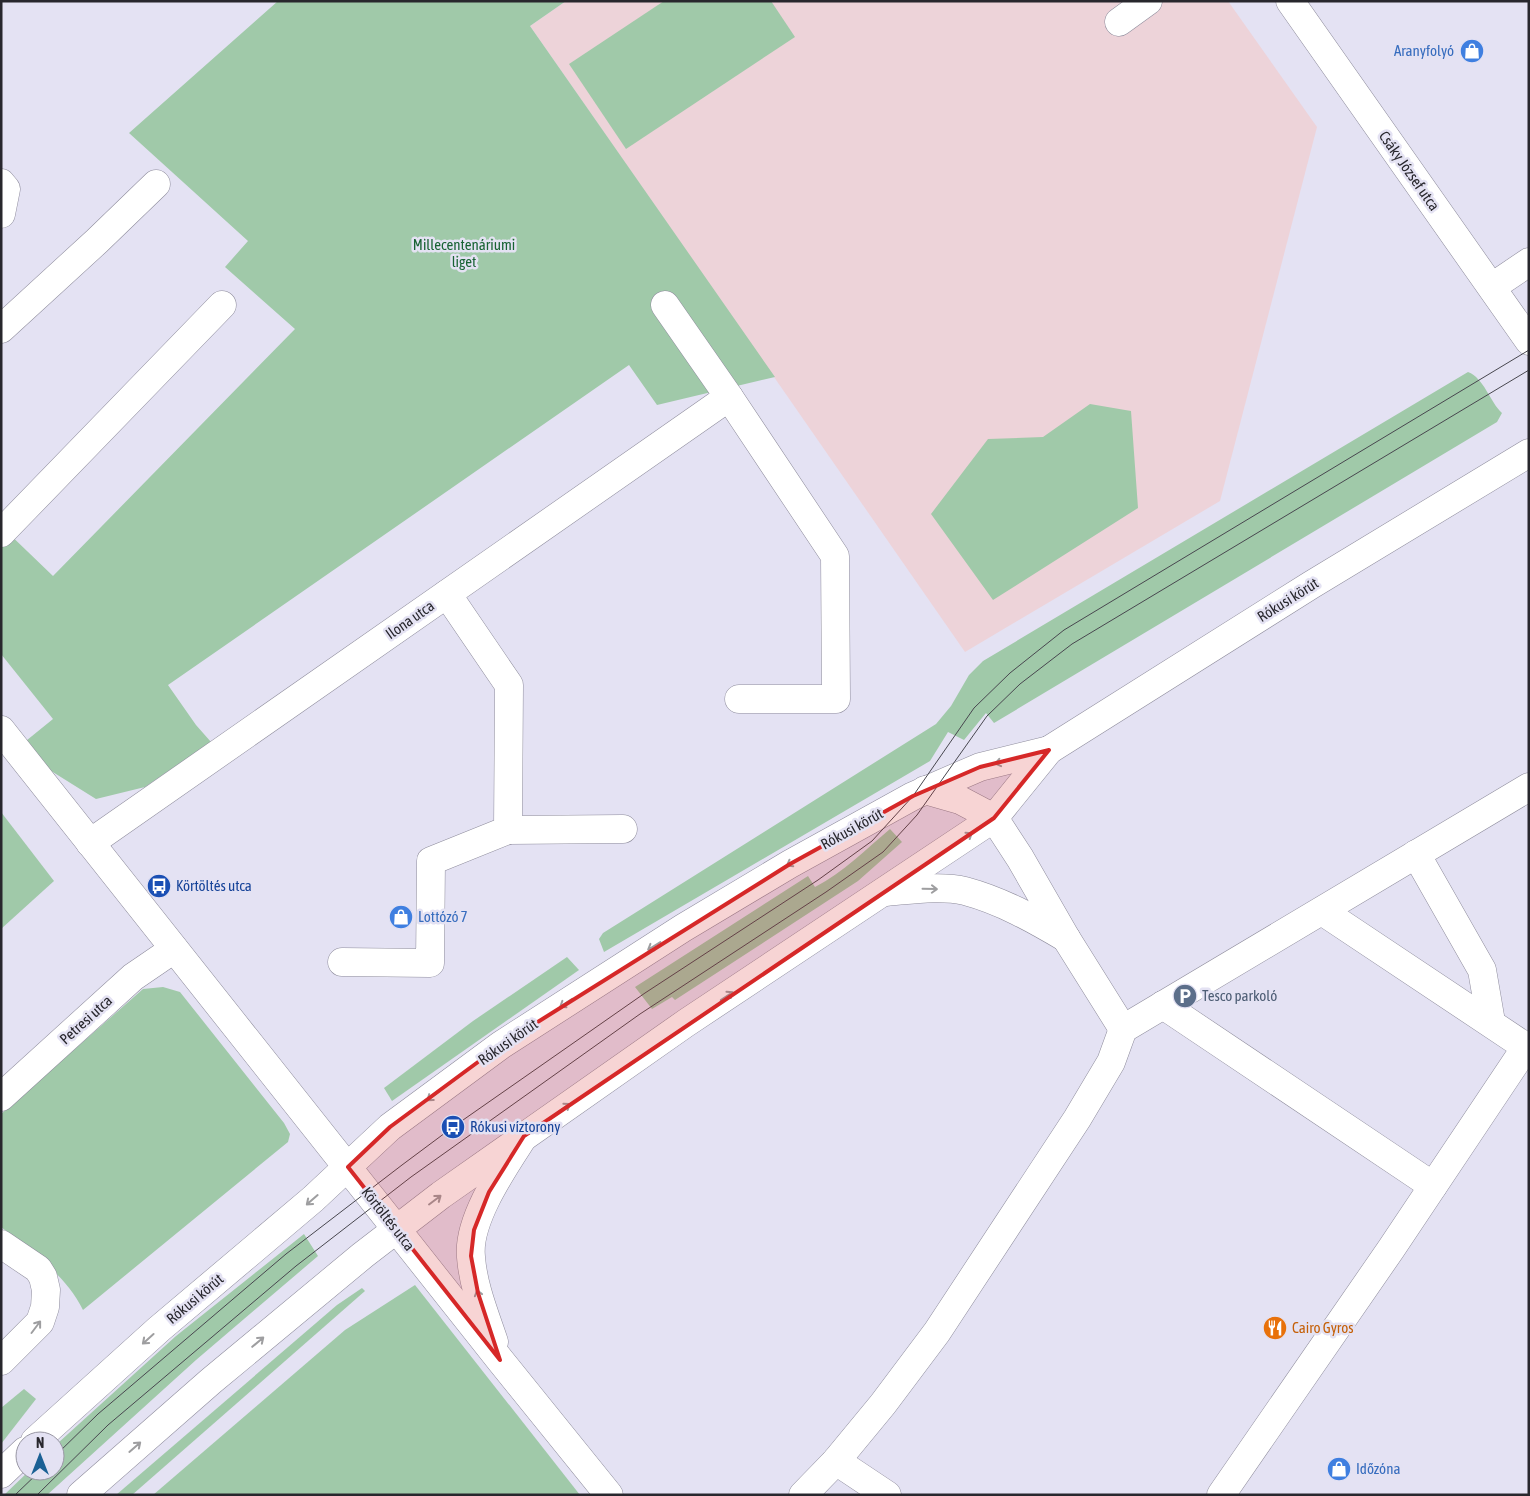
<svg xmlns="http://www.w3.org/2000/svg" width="1530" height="1496" font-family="'Asap Condensed',sans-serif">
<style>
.education{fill:#edd3d9}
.green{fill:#a0c9a9}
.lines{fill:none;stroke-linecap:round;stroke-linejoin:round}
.minor-casing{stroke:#8e8c9c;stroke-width:29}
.major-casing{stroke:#8e8c9c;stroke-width:29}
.minor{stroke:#fff;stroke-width:28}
.major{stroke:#fff;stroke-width:28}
.tram{stroke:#48474f;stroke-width:1}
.oneway{stroke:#9e9ea0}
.marked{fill:#d62828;fill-opacity:0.2;stroke:#d62828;stroke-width:4;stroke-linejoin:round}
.labels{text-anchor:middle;stroke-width:5;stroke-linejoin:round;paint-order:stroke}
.shop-label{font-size:15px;fill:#366cbe;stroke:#e4e2f3;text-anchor:start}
.street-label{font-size:15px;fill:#28272d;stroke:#e4e2f3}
.park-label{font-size:15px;fill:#196334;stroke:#e4e2f3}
.transit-label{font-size:15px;fill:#164399;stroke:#e4e2f3;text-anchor:start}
.service-label{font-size:15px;fill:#4e5e75;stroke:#e4e2f3;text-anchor:start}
.food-label{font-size:15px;fill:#c56008;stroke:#e4e2f3;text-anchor:start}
</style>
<rect width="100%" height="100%" fill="#e4e2f3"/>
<polygon class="education" points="566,1 1228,1 1317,127 1220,501 965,652 530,26"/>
<g class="green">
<polygon points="278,1 566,1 530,26 775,377 657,405 629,365 168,685 196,725 211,742 145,787 96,799 16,749 53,719 1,654 1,526 53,576 295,329 225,267 248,241 129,133"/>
<polygon points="664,1 771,1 795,37 626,149 569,64"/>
<path d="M1468,372C1484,378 1490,402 1502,413L1497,422L994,723L986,713L964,740L948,732L930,761L604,952L599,939L603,933L936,724L951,706L969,675L983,661Z"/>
<polygon points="1090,404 1131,411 1138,508 993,600 931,514 988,439 1043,437"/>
<polygon points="1,812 54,881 1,929"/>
<path d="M890,829L902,842L858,881L675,1000L672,997L652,1009L635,987L808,876L815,887C843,873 866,849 890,829Z"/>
<polygon points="567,957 579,970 392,1101 384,1088 473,1021"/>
<path d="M163,987L180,992L284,1123L290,1134L288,1142L83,1310C65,1274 32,1252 1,1227V1114L143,989Z"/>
<polygon points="304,1234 318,1256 196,1360 47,1495 4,1495 29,1471 55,1471 55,1446 58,1443 176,1336"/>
<polygon points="415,1285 580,1495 153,1495 345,1330"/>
<polygon points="362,1288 365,1291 132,1495 116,1495 337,1305"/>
<polygon points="24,1389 36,1399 1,1444 1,1408"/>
</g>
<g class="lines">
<g class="minor-casing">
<g id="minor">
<polyline points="1290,1 1529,341"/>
<polyline points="1119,22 1148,1"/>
<polyline points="1,183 6,189 1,214"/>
<polyline points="1492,287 1529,262"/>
<polyline points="665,305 729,397 835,556 836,699 739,699"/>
<polyline points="1,329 97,241 156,184"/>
<polyline points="1,533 222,305"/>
<polyline points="1,730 500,1360 609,1495"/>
<polyline points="994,818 1020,858 1066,938 1123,1029"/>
<polyline points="508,830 623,829"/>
<polyline points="90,843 729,397"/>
<polyline points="1416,854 1482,970 1491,1022"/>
<polyline points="342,962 430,963 431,861 508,830 509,685 447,594"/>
<polyline points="1163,1005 1433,1186"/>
<polyline points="1,1097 133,977 174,949"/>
<polyline points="1,1244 38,1269 43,1277 46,1290 45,1307 40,1322 1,1361"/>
<path d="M494,1342C485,1315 473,1286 471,1257C467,1220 504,1167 524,1136"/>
<polyline points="836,1461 887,1495"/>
<polyline points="803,1495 836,1461 883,1404 937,1332 1077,1119 1111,1062 1123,1029 1529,787"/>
<polyline points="1221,1495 1391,1249 1526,1047 1322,911"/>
</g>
</g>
<g class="major-casing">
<g id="major">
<polyline points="925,790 960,800 994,818"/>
<path d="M885,892C910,890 941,885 965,891C1002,901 1034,919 1066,938"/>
<polyline points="35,1441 159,1329 313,1199 390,1127 501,1045 683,928 790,864 913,796 980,767 1049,750"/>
<polyline points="1,1474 25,1451"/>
<polyline points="81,1495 211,1381 363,1255 441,1195 686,1023 994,818 1049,750 1311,585 1529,453"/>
</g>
</g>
<use href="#minor" class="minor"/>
<use href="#major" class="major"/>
<g class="tram">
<polyline points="55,1456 98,1414 286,1254 402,1165 453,1127 645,993 818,880 872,841 913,796 974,708 1010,673 1064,630 1529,350"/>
<polyline points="15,1495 40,1471"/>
<polyline points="37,1495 108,1425 296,1266 411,1177 640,1014 826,892 883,852 917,815 987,716 1020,684 1072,644 1529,370"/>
</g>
</g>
<defs><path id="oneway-shaft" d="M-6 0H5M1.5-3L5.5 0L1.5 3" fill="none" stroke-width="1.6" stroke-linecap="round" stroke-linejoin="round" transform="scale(1.25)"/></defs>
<g class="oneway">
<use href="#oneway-shaft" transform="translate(1002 762) rotate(166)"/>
<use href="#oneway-shaft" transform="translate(966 837) rotate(-34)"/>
<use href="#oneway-shaft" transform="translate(793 862) rotate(150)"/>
<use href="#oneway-shaft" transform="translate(930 889) rotate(1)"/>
<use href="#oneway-shaft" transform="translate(654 946) rotate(148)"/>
<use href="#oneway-shaft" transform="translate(727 996) rotate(-34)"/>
<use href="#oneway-shaft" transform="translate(566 1003) rotate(147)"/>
<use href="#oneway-shaft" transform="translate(433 1096) rotate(143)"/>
<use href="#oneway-shaft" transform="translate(564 1108) rotate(-35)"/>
<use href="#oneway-shaft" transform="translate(312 1200) rotate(139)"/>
<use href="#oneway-shaft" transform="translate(435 1200) rotate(-37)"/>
<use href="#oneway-shaft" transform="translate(479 1297) rotate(-106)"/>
<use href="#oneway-shaft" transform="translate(36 1327) rotate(-53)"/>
<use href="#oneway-shaft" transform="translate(148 1339) rotate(138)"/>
<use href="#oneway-shaft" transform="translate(258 1342) rotate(-40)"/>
<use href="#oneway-shaft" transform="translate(135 1447) rotate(-41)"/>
</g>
<path class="marked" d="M1049,750L994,818L524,1136L489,1192L474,1230L471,1256L478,1293L500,1360L348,1167L390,1127L501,1045L790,864L913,796L980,767Z"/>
<defs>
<g id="shop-disc" transform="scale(1.25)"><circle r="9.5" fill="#3f7fe0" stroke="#e4e2f3"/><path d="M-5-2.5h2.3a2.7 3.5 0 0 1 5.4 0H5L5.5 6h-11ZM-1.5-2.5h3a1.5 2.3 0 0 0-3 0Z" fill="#fff"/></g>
<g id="bus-disc" transform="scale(1.25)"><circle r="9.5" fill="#1a4fb4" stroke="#e4e2f3"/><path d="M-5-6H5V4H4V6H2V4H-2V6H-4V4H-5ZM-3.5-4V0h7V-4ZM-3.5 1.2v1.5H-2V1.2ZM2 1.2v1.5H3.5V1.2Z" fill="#fff"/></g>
<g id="parking-disc" transform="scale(1.25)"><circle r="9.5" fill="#5c6f8a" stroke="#e4e2f3"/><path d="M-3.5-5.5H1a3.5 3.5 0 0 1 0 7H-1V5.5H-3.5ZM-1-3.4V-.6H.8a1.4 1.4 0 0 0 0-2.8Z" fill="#fff"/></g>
<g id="restaurant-disc" transform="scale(1.25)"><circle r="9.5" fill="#e8710a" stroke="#e4e2f3"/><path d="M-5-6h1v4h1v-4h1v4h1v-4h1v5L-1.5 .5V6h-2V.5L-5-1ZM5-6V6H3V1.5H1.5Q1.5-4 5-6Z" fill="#fff"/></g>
</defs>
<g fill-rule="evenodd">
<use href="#shop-disc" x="1472" y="51"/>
<use href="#bus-disc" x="159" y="886"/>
<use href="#shop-disc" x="401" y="917"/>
<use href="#parking-disc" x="1185" y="996"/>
<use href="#bus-disc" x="453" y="1127"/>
<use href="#restaurant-disc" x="1275" y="1328"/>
<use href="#shop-disc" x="1339" y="1469"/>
</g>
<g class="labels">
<g class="shop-label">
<text x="1454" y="56" text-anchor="end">Aranyfolyó</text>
<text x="418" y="922">Lottózó 7</text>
<text x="1356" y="1474">Időzóna</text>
</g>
<g class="street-label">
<text transform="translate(1409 171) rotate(55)" y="5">Csáky József utca</text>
<text transform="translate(1288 600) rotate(-32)" y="5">Rókusi körút</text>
<text transform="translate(410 620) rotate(-35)" y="5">Ilona utca</text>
<text transform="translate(852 829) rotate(-29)" y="5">Rókusi körút</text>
<text transform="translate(86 1020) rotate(-42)" y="5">Petresi utca</text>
<text transform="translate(508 1042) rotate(-35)" y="5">Rókusi körút</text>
<text transform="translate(388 1219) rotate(52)" y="5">Körtöltés utca</text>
<text transform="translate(195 1299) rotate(-40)" y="5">Rókusi körút</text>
</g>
<g class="park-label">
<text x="464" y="250">Millecentenáriumi<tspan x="464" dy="17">liget</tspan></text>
</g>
<g class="transit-label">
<text x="176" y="891">Körtöltés utca</text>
<text x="470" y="1132">Rókusi víztorony</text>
</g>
<g class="service-label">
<text x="1202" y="1001">Tesco parkoló</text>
</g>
<g class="food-label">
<text x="1292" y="1333">Cairo Gyros</text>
</g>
</g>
<rect width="1530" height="1496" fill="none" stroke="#28272d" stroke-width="5"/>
<g transform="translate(40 1456)"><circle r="24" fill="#e4e2f3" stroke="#9997a4"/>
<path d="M0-4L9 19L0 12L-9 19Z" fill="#1b6195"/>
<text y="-8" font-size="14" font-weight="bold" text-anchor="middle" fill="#28272d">N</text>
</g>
</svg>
